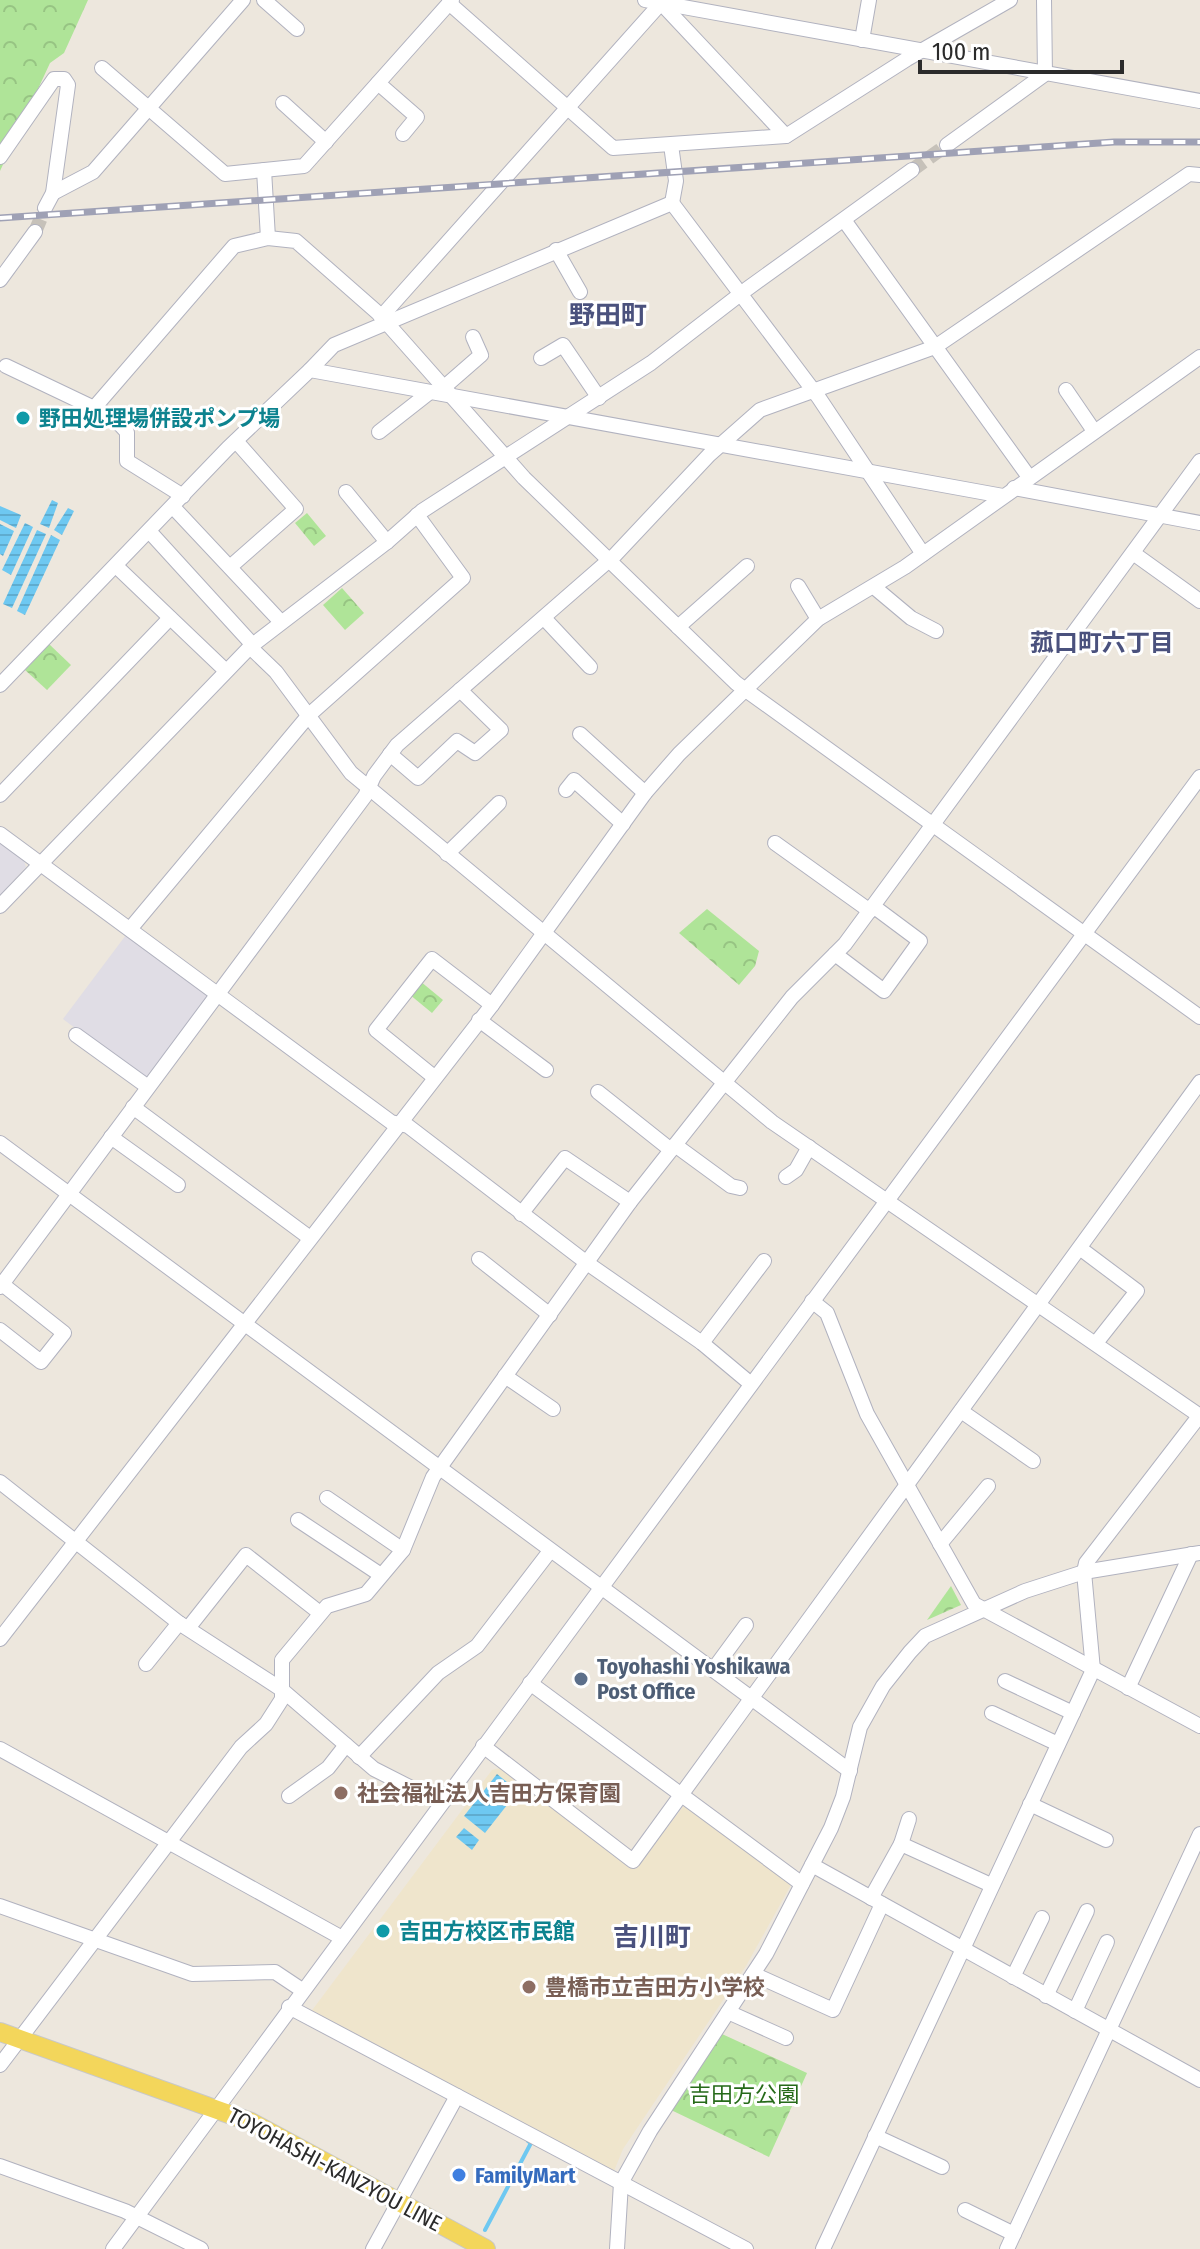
<svg xmlns="http://www.w3.org/2000/svg" width="1200" height="2249" font-family="'Fira Sans Condensed','Noto Sans JP',sans-serif">
<style>
.industrial{fill:#e0dde5}
.education{fill:#efe5cc}
.park{fill:url(#park-crowns)}
.water{fill:url(#water-rules)}
.lines{fill:none;stroke-linecap:round;stroke-linejoin:round}
.stream{stroke:#6ec8f1;stroke-width:4}
.minor-tunnel{stroke:#c6c1b9;stroke-width:14;stroke-dasharray:14 7;stroke-linecap:butt}
.minor-casing{stroke:#b1b2bf;stroke-width:16}
.major-casing{stroke:#c8c8c8;stroke-width:20}
.minor{stroke:#fff;stroke-width:14}
.major{stroke:#f3d65b;stroke-width:18}
.rail-casing{stroke:#9fa1b5;stroke-width:7}
.rail{stroke:#fff;stroke-width:4;stroke-dasharray:12;stroke-linecap:butt}
.culture-dot{fill:#0f9aa8;stroke:#fff;stroke-width:3}
.service-dot{fill:#5c6f8a;stroke:#fff;stroke-width:3}
.education-dot{fill:#8d6e63;stroke:#fff;stroke-width:3}
.shop-dot{fill:#3f7fe0;stroke:#fff;stroke-width:3}
.labels{text-anchor:middle;stroke-width:6;stroke-linejoin:round;paint-order:stroke}
.culture-label{font-size:22px;font-weight:bold;fill:#0d838f;stroke:#fff;text-anchor:start}
.service-label{font-size:22px;font-weight:bold;fill:#4e5e75;stroke:#fff;text-anchor:start}
.education-label{font-size:22px;font-weight:bold;fill:#785e54;stroke:#fff;text-anchor:start}
.park-label{font-size:22px;fill:#266a19;stroke:#fff}
.street-label{font-size:22px;fill:#2b2b2b;stroke:#fff}
.shop-label{font-size:22px;font-weight:bold;fill:#366cbe;stroke:#fff;text-anchor:start}
.neighbourhood-label{font-size:24px;font-weight:bold;fill:#4a517d;stroke:#fff}
.quarter-label{font-size:26px;font-weight:bold;fill:#4a517d;stroke:#fff}
</style>
<defs>
<pattern id="park-crowns" width="20" height="18" patternUnits="userSpaceOnUse" patternTransform="scale(2)"><rect width="20" height="18" fill="#afe498"/><path d="M2 6a3 3 0 1 1 6 0M12 15a3 3 0 1 1 6 0" fill="none" stroke="#97c483"/></pattern>
<pattern id="water-rules" width="6" height="5" patternUnits="userSpaceOnUse" patternTransform="scale(2)"><rect width="6" height="5" fill="#6ec8f1"/><path d="M0 2.5h6" fill="none" stroke="#5faccf"/></pattern>
</defs>
<rect width="100%" height="100%" fill="#ede7dd"/>
<g class="industrial">
<polygon points="0,843 24,861 26,867 0,895"/>
<polygon points="126,935 207,991 208,997 144,1080 63,1019"/>
</g>
<polygon class="education" points="500,1768 636,1869 685,1804 792,1883 746,1966 623,2149 614,2171 310,2013 492,1770"/>
<g class="park">
<polygon points="0,0 88,0 64,53 50,63 0,171"/>
<polygon points="307,513 326,536 314,546 295,523"/>
<polygon points="342,588 364,613 345,630 323,605"/>
<polygon points="49,644 71,665 47,690 25,670"/>
<polygon points="707,909 759,951 755,966 739,985 679,933"/>
<polygon points="420,981 443,1000 432,1013 409,994"/>
<polygon points="951,1586 961,1605 927,1620"/>
<polygon points="722,2034 807,2073 769,2157 671,2110"/>
</g>
<g class="water">
<polygon points="52,500 58,503 49,528 40,524"/>
<polygon points="0,506 21,515 16,528 0,520"/>
<polygon points="68,508 74,511 62,535 54,530"/>
<polygon points="25,523 33,527 11,575 2,570"/>
<polygon points="0,524 14,531 3,556 0,554"/>
<polygon points="37,530 46,534 12,608 3,604"/>
<polygon points="51,535 60,540 25,615 17,611"/>
<polygon points="497,1774 518,1791 485,1833 464,1816"/>
<polygon points="464,1828 479,1840 472,1850 456,1837"/>
</g>
<g class="lines">
<polyline class="stream" points="485,2230 531,2143 528,2141"/>
<g class="minor-tunnel">
<polyline points="912,170 947,145"/>
<polyline points="35,232 45,208"/>
</g>
<g class="minor-casing">
<g id="minor">
<polyline points="264,0 297,29"/>
<polyline points="645,0 1200,101"/>
<polyline points="449,3 613,148 786,136 907,59 1010,0"/>
<polyline points="862,40 869,0"/>
<polyline points="102,68 225,174 304,166 452,0"/>
<polyline points="378,83 417,117 403,134"/>
<polyline points="283,103 326,142"/>
<polyline points="671,145 676,181 672,203"/>
<polyline points="947,145 1045,74 1044,0"/>
<polyline points="0,157 54,79 64,79 68,85 53,193 45,208"/>
<polyline points="264,170 268,238"/>
<polyline points="53,193 93,172 243,0"/>
<polyline points="844,220 1029,477"/>
<polyline points="556,250 580,292"/>
<polyline points="0,280 35,232"/>
<polyline points="381,317 661,3 786,136"/>
<polyline points="541,358 563,345 599,398"/>
<polyline points="6,366 113,417 127,432 127,461 183,496"/>
<polyline points="310,370 334,345 672,203 819,398 923,554"/>
<polyline points="442,389 481,355 473,337"/>
<polyline points="1066,390 1094,431"/>
<polyline points="94,408 234,246 268,238 296,241 378,313 524,478 736,683 1200,1017"/>
<polyline points="379,432 430,392"/>
<polyline points="1014,488 1200,523"/>
<polyline points="346,492 387,542"/>
<polyline points="173,507 281,622"/>
<polyline points="149,531 253,645"/>
<polyline points="1133,553 1200,601"/>
<polyline points="116,566 226,671"/>
<polyline points="230,567 296,509 236,441"/>
<polyline points="798,586 818,619"/>
<polyline points="874,587 911,618 936,631"/>
<polyline points="544,618 590,667"/>
<polyline points="678,627 747,566"/>
<polyline points="250,647 276,672 351,773 772,1122 1200,1416"/>
<polyline points="0,685 228,448 310,370 1003,496"/>
<polyline points="580,734 645,793"/>
<polyline points="390,754 418,778 457,741 475,753 501,730 460,690"/>
<polyline points="566,790 574,780 623,824"/>
<polyline points="0,795 170,618"/>
<polyline points="0,834 391,1122 408,1126 587,1263 702,1343 751,1384"/>
<polyline points="775,843 870,911"/>
<polyline points="447,854 499,803"/>
<polyline points="0,906 250,647 387,542 422,511 651,363 747,289 912,170"/>
<polyline points="130,929 309,715 463,578 417,515"/>
<polyline points="835,954 884,991 920,941 873,906"/>
<polyline points="479,1020 546,1070"/>
<polyline points="76,1035 148,1087"/>
<polyline points="434,1077 376,1030 432,959 492,1005"/>
<polyline points="598,1092 671,1150"/>
<polyline points="133,1107 310,1238"/>
<polyline points="111,1137 178,1185"/>
<polyline points="0,1143 850,1771"/>
<polyline points="675,1145 731,1186 740,1188"/>
<polyline points="786,1177 796,1170 809,1147"/>
<polyline points="521,1214 565,1158 630,1202"/>
<polyline points="1081,1249 1137,1291 1096,1343"/>
<polyline points="479,1259 550,1315"/>
<polyline points="0,1287 365,796 374,776 397,745 615,555 709,455 760,410 935,347 1189,174 1200,175"/>
<polyline points="812,1301 827,1313 867,1414 974,1604 1200,1726"/>
<polyline points="0,1330 41,1362 64,1333 2,1284"/>
<polyline points="702,1343 764,1261"/>
<polyline points="505,1376 553,1409"/>
<polyline points="961,1411 1033,1461"/>
<polyline points="0,1482 179,1623 281,1689 374,1769 441,1803"/>
<polyline points="327,1498 403,1550"/>
<polyline points="298,1520 381,1575"/>
<polyline points="940,1544 988,1486"/>
<polyline points="189,1627 246,1555 320,1613"/>
<polyline points="0,1639 492,1005 645,793 679,754 818,619 905,567 1200,357"/>
<polyline points="146,1664 179,1623"/>
<polyline points="713,1670 746,1625"/>
<polyline points="1005,1681 1073,1713"/>
<polyline points="530,1683 802,1884"/>
<polyline points="1128,1688 1191,1554"/>
<polyline points="992,1713 1058,1744"/>
<polyline points="483,1746 633,1861 1200,1082"/>
<polyline points="0,1749 342,1938"/>
<polyline points="359,1757 438,1673 477,1646 550,1551"/>
<polyline points="289,1796 328,1768 346,1745"/>
<polyline points="1030,1804 1106,1840"/>
<polyline points="901,1844 909,1819"/>
<polyline points="812,1865 1200,2080"/>
<polyline points="871,1898 901,1844 991,1885"/>
<polyline points="0,1906 192,1974 275,1972 302,1990"/>
<polyline points="753,1974 833,2010 882,1904"/>
<polyline points="1013,1977 1042,1918"/>
<polyline points="1046,1996 1087,1911"/>
<polyline points="289,2007 746,2249"/>
<polyline points="1075,2011 1107,1942"/>
<polyline points="728,2012 786,2038"/>
<polyline points="0,2065 241,1747 266,1724 282,1699 282,1660 327,1606 366,1594 403,1550 433,1477 630,1202 792,997 845,944 1200,461"/>
<polyline points="875,2136 942,2167"/>
<polyline points="0,2166 125,2211 201,2249"/>
<polyline points="965,2210 1014,2234"/>
<polyline points="113,2249 1200,777"/>
<polyline points="373,2249 457,2096"/>
<polyline points="617,2249 621,2183 650,2131 766,1954 831,1828 843,1797 860,1727 883,1686 910,1652 925,1636 1025,1591 1084,1572 1200,1553"/>
<polyline points="823,2249 1093,1670 1084,1572 1086,1563 1200,1415"/>
<polyline points="1007,2249 1200,1834"/>
</g>
</g>
<g class="major-casing">
<polyline id="major" points="0,2032 251,2122 486,2249"/>
</g>
<use href="#minor" class="minor"/>
<use href="#major" class="major"/>
<g class="rail-casing">
<polyline id="rail" points="0,218 1114,142 1200,142"/>
</g>
<use href="#rail" class="rail"/>
</g>
<g class="culture-dot">
<circle cx="23" cy="418" r="8"/>
<circle cx="383" cy="1931" r="8"/>
</g>
<circle class="service-dot" cx="581" cy="1679" r="8"/>
<g class="education-dot">
<circle cx="341" cy="1793" r="8"/>
<circle cx="529" cy="1987" r="8"/>
</g>
<circle class="shop-dot" cx="459" cy="2175" r="8"/>
<g class="labels">
<g class="culture-label">
<text x="39" y="426">野田処理場併設ポンプ場</text>
<text x="399" y="1939">吉田方校区市民館</text>
</g>
<g class="service-label">
<text x="597" y="1674">Toyohashi Yoshikawa<tspan x="597" dy="25">Post Office</tspan></text>
</g>
<g class="education-label">
<text x="357" y="1801">社会福祉法人吉田方保育園</text>
<text x="545" y="1995">豊橋市立吉田方小学校</text>
</g>
<g class="park-label">
<text x="744" y="2102">吉田方公園</text>
</g>
<g class="street-label">
<text transform="translate(335 2169) rotate(28)" y="8">TOYOHASHI-KANZYOU LINE</text>
</g>
<g class="shop-label">
<text x="475" y="2183">FamilyMart</text>
</g>
<g class="neighbourhood-label">
<text x="1102" y="651">菰口町六丁目</text>
</g>
<g class="quarter-label">
<text x="608" y="324">野田町</text>
<text x="652" y="1946">吉川町</text>
</g>
</g>
<path d="M920 60v12h202v-12" fill="none" stroke="#2b2b2b" stroke-width="4"/>
<text x="932" y="60" font-size="24" fill="#2b2b2b" stroke="#ffffff" stroke-width="6" paint-order="stroke">100 m</text>
</svg>
